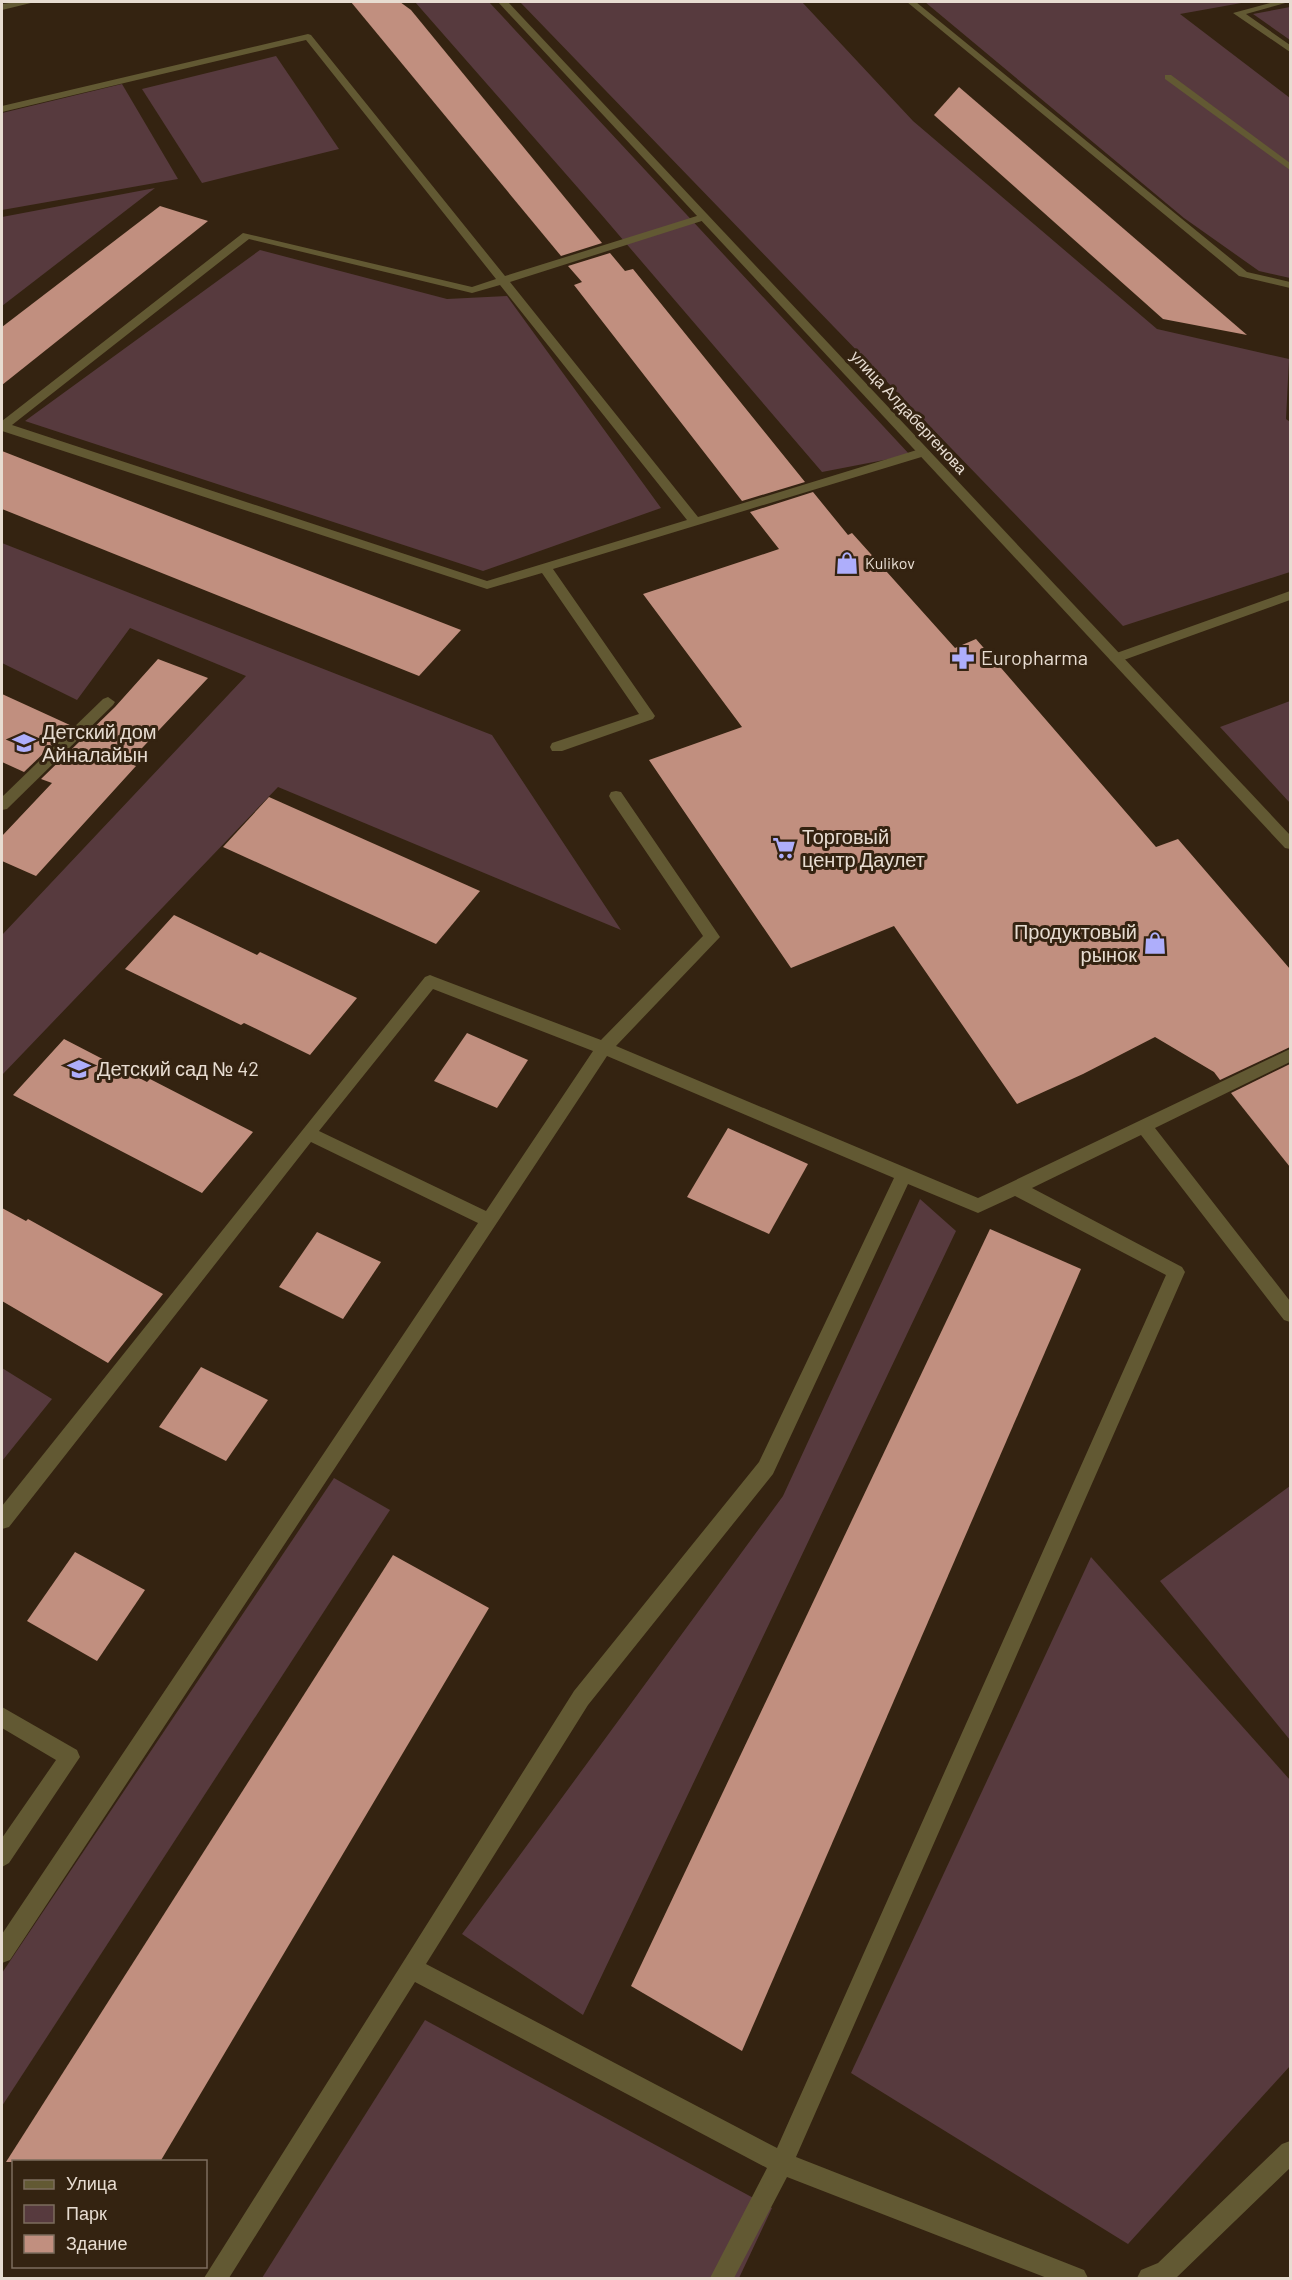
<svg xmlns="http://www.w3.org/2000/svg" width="1292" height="2280" font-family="Barlow,sans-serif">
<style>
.green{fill:#573a3e}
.building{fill:#c18f7f}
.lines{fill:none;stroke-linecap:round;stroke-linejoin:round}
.service{fill:#625933;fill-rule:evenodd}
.minor{fill:#625933;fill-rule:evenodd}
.tertiary{fill:#625933;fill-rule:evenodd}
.labels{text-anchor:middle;stroke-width:6;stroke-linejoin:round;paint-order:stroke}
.far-street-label{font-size:16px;fill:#e7dcd1;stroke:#342311}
.far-poi-label{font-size:16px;fill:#e7dcd1;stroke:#342311;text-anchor:start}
.poi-label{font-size:20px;fill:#e7dcd1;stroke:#342311;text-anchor:start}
</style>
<rect width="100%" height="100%" fill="#342311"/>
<g class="green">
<polygon points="415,2 489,2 910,455 822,472 600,213"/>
<polygon points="520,2 802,2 913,121 1157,329 1289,359 1286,419 1290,422 1290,572 1123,626"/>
<polygon points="925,2 1247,2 1180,14 1290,98 1290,278 1259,271 1184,218"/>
<polygon points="1290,7 1290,40 1253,14"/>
<polygon points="276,56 339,149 202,183 142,89"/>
<polygon points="122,84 178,179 2,210 2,113"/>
<polygon points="155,188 2,306 2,217"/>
<polygon points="260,250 447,299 507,296 661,508 483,571 25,421"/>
<polygon points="2,543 492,735 621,930 278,787 2,1075 2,935 246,676 130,628 77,700 2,663"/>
<polygon points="1290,701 1290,803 1220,727"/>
<polygon points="920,1199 956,1231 583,2015 462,1934 783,1496"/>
<polygon points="2,1368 52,1399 2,1461"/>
<polygon points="334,1478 390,1510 2,2106 2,1973"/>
<polygon points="1290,1486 1290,1740 1160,1581"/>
<polygon points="1091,1557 1290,1780 1290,2066 1128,2244 851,2073"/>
<polygon points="425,2020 772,2208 739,2278 262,2278"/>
</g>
<g class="building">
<polygon points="351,2 400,2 411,10 602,243 561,256"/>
<polygon points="959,87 1247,335 1163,319 934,115"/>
<polygon points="160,206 208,221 2,385 2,327"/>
<polygon points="610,253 625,271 633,269 805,482 742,501 574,285 582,282 568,266"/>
<polygon points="2,451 461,630 419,676 2,509"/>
<polygon points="813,492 848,535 852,533 955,648 976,639 1156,847 1178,839 1290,969 1290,1047 1220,1080 1214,1072 1155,1037 1083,1074 1017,1104 894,926 791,968 649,760 742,727 643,594 779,549 750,512"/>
<polygon points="158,659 208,678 128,763 136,766 36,876 2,861 2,836 52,783 41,779 115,707"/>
<polygon points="2,694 72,726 24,772 2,762"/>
<polygon points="269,797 480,891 436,944 223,847"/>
<polygon points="174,915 257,955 260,952 357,998 310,1055 244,1023 241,1025 125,969"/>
<polygon points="467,1033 528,1060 497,1108 434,1081"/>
<polygon points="64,1039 147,1082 150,1079 253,1132 202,1193 13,1095"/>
<polygon points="1290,1064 1290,1167 1231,1093"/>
<polygon points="728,1128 808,1164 769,1234 687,1197"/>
<polygon points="2,1208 26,1221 28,1219 163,1294 108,1363 2,1301"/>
<polygon points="990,1229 1081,1269 742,2051 631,1986"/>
<polygon points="317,1232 381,1262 343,1319 279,1287"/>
<polygon points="201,1367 268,1400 226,1461 159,1427"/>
<polygon points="75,1552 145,1590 97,1661 27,1621"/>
<polygon points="393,1555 489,1608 160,2162 6,2162"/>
</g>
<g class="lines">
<g class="service">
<polygon points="907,2 916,2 1247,272 1290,282 1290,288 1239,276"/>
<polygon points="1274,2 1289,2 1246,14 1290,45 1290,52 1233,13"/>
<path d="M308,34L311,35L505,276L700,215H708V219L510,282L698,517L920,449L924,448L930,452L928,455L553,569L653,713L655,716L653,719L562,751H552L550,747L552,743L639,714L542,573L487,589L2,431V421L243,233L472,287L496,279L306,40L2,112V106ZM249,239L472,293L500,285L687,520L487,581L12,425Z"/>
<polygon points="1165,75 1171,75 1290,163 1290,170 1165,79"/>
<polygon points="108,697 115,702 113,705 7,809 2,810 2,797 103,699"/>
<path d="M616,791L621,792L720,937L616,1046L978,1198L1290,1049V1062L1155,1128L1290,1301V1322L1284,1320L1141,1135L1032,1188L1182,1267L1185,1272L796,2157L1084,2270L1088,2278H1047L787,2177L734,2278H710L767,2168L415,1982L229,2278H204L574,1691L759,1462L894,1178L607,1056L10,1960L2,1963V1934L478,1223L311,1142L9,1527L2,1529V1506L425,977L430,975L435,977L601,1040L703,936L611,800L609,796L611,792ZM433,989L593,1051L486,1211L319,1131ZM908,1184L978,1213L1015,1196L1166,1275L777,2148L426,1964L588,1705L773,1474Z"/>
<polygon points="2,1707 77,1750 80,1757 9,1863 2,1867 2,1838 56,1760 2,1728"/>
<polygon points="1290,2141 1290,2168 1176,2278 1137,2278 1141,2270 1158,2263 1282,2144"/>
</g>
<polygon class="minor" points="1290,591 1290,600 1121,661 1111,661 1109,658 1111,655"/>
<g class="tertiary">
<polygon points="17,2 35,2 2,10 2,4"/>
<polygon points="498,2 508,2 1290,835 1290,849 1285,848"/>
</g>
</g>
<defs>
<g id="shop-bare" transform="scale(1.8)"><path d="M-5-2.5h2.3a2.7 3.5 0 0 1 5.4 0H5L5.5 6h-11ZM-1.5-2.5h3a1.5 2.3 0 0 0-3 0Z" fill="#aeaefb" stroke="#342311" stroke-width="2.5" paint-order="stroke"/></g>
<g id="pharmacy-bare" transform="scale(1.8)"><path d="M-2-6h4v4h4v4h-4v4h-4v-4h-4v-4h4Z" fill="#aeaefb" stroke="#342311" stroke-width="2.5" paint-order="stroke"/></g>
<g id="school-bare" transform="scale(1.8)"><path d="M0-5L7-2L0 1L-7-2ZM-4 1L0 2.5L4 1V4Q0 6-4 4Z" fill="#aeaefb" stroke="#342311" stroke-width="2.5" paint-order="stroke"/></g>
<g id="supermarket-bare" transform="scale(1.8)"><path d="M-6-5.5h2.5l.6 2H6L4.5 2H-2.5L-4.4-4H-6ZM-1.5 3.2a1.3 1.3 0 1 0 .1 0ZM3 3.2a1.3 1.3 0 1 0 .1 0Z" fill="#aeaefb" stroke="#342311" stroke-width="2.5" paint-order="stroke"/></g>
</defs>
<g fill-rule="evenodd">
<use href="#shop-bare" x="847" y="563"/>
<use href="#pharmacy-bare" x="963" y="658"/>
<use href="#school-bare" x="24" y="743"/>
<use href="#supermarket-bare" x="784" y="848"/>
<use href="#shop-bare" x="1155" y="943"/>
<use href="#school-bare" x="79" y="1069"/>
</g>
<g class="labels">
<g class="far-street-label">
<text transform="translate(909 412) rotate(47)" y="6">улица Алдабергенова</text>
</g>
<g class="far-poi-label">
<text x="865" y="569">Kulikov</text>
</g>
<g class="poi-label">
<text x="981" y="665">Europharma</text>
<text x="42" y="739">Детский дом<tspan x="42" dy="23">Айналайын</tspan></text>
<text x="802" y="844">Торговый<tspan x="802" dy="23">центр Даулет</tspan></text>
<text x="1137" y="939" text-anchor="end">Продуктовый<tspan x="1137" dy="23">рынок</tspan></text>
<text x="97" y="1076">Детский сад № 42</text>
</g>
</g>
<rect width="1292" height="2280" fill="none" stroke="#e7dcd1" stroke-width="6"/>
<rect x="12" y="2160" width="195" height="108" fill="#342311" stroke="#7c6d5e" stroke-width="1.5"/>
<rect x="24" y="2180" width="30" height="9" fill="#625933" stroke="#7c6d5e" stroke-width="1.5"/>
<text x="66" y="2190" font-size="18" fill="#e7dcd1">Улица</text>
<rect x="24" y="2205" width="30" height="18" fill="#573a3e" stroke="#7c6d5e" stroke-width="1.5"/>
<text x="66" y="2220" font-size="18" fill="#e7dcd1">Парк</text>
<rect x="24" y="2235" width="30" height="18" fill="#c18f7f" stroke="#7c6d5e" stroke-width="1.5"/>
<text x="66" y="2250" font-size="18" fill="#e7dcd1">Здание</text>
</svg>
